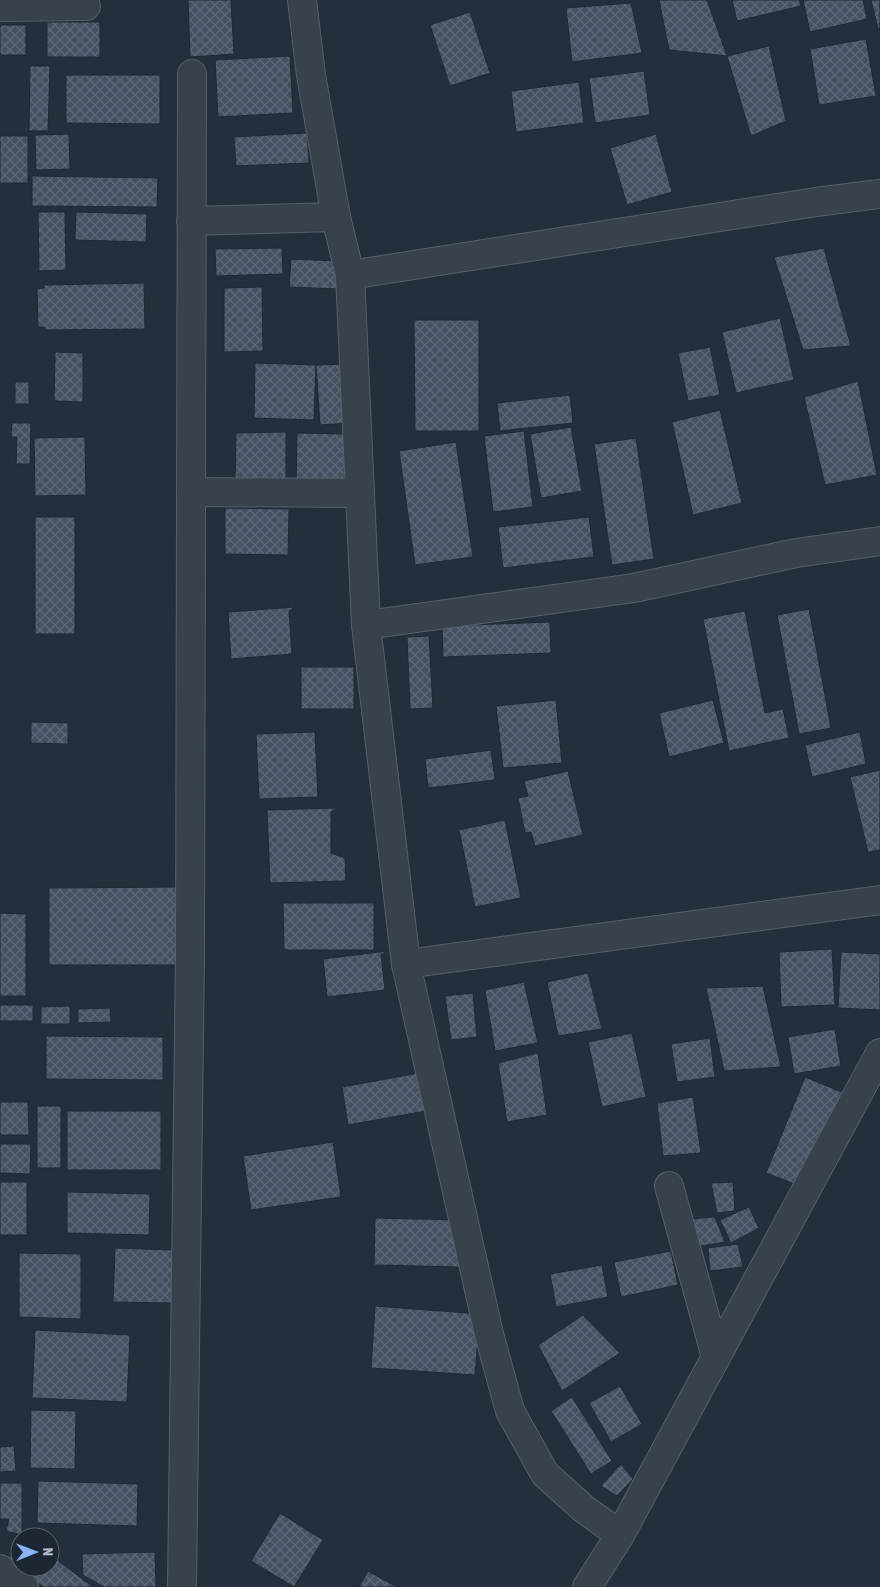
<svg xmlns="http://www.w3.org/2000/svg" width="880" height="1587" font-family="'Asap Condensed',sans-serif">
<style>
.building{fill:url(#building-cross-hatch);stroke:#1f2835}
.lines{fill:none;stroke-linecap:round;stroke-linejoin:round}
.street-casing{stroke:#565f6c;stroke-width:30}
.street{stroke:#38414e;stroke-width:28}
</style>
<defs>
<pattern id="building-cross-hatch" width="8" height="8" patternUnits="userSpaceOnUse" patternTransform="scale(1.25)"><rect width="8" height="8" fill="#455162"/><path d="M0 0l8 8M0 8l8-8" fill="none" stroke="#5d6877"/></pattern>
</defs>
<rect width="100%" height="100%" fill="#242f3e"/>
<g class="building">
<polygon points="188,0 231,0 234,54 190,57"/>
<polygon points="659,0 707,0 727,56 669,50"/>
<polygon points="732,0 799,0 801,6 737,21"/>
<polygon points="803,0 863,0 867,19 810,32"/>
<polygon points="871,0 880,0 880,28 878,29"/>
<polygon points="631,3 642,53 572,62 566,8"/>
<polygon points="470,12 490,73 450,86 430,25"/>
<rect x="47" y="22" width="53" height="35"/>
<rect x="0" y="25" width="26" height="30"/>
<polygon points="866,39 876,96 819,105 810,49"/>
<polygon points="769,46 786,121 751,136 727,56"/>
<polygon points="290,56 293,113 218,117 215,60"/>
<polygon points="30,66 50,66 48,131 29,131"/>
<polygon points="644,71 650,115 595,123 589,78"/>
<polygon points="66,75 160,75 160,124 66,123"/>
<polygon points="579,82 584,123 516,132 511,91"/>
<polygon points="307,133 309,163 236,166 234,137"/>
<polygon points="69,134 70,169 36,170 35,135"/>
<polygon points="656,134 672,192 627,205 610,148"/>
<rect x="0" y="136" width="28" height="47"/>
<polygon points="32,176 158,178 157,207 32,206"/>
<polygon points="38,212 65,212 66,270 39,271"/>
<polygon points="76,212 147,214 146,242 75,240"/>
<polygon points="282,248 283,274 216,276 215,249"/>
<polygon points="824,248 851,346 803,350 774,257"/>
<polygon points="291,259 339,261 338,289 289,287"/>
<polygon points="144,283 145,329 45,330 45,327 38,327 37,289 44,288 44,285"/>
<polygon points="262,287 263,351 224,352 224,288"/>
<polygon points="780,318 794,380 736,393 722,332"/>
<polygon points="414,320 479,320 479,431 415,431"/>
<polygon points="710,347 720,395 688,401 678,353"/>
<polygon points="55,352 83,353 83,402 54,401"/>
<polygon points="255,363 316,365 314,420 254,418"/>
<polygon points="347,364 351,423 320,425 316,365"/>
<polygon points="858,381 877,475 825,485 804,397"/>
<rect x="15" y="382" width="14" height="22"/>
<polygon points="570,395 573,423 500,431 497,403"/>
<polygon points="720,410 742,503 693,515 672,422"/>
<polygon points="12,423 31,423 30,464 16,464 17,437 11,437"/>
<polygon points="571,427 582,491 541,498 530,434"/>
<polygon points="524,431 533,507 493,512 484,436"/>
<polygon points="286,432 286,486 235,485 236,433"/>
<polygon points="297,433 345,434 344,489 296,488"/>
<polygon points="85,437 86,495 35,496 34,438"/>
<polygon points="636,438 654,559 612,565 594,444"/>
<polygon points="456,442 473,557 415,565 399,451"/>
<polygon points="225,508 289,509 288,555 225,554"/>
<rect x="35" y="517" width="40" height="117"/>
<polygon points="589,517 594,557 503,568 498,527"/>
<polygon points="295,607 289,611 292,654 231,659 228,612"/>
<polygon points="809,609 831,728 799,734 777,615"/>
<polygon points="745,611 765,713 783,709 789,738 729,751 703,619"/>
<polygon points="550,622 551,653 443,657 442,626"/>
<polygon points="429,636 433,708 410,709 407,637"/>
<rect x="301" y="667" width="53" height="42"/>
<polygon points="556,700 562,763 503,768 496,706"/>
<polygon points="713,700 724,743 669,757 659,713"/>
<polygon points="31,722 68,723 68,744 31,743"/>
<polygon points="315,732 318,797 259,799 256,734"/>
<polygon points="860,732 866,764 812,777 805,745"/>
<polygon points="491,750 495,780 428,788 425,759"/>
<polygon points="880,770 880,850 868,852 850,777"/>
<polygon points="568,771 583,835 535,846 531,832 525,833 518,798 528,796 524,781"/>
<polygon points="337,808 331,812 331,853 345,858 346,881 270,883 267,810"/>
<polygon points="505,820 521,898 475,907 459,830"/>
<polygon points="183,887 183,965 49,965 49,888"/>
<polygon points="283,903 374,903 374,950 284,950"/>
<polygon points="0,913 26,914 26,996 0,996"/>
<polygon points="832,949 835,1005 781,1007 779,952"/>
<polygon points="387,951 381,955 385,990 327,997 323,959"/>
<polygon points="841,952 880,954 880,1010 838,1008"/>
<polygon points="588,973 602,1029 558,1036 547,982"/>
<polygon points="524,982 538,1043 495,1051 485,990"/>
<polygon points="763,986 781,1067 724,1071 706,988"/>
<polygon points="473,993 477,1037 451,1040 445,996"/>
<rect x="0" y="1005" width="33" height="16"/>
<polygon points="70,1006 70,1024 41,1024 41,1007"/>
<polygon points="110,1008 111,1022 78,1023 78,1009"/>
<polygon points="835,1029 841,1066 794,1074 788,1037"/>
<polygon points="632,1033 646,1097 602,1107 588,1042"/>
<polygon points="46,1036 163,1037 163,1080 46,1079"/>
<polygon points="710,1038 715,1077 677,1082 671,1044"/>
<polygon points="538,1053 547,1115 507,1122 498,1063"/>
<polygon points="419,1073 426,1111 348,1125 342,1087"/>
<polygon points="805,1077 844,1093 805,1188 766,1173"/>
<polygon points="693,1097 701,1153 663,1156 657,1103"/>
<polygon points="0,1102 28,1102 29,1135 0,1135"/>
<rect x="37" y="1106" width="24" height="62"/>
<rect x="67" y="1111" width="94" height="59"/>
<polygon points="333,1142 341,1197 251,1210 243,1156"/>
<polygon points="0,1144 31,1144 30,1174 0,1173"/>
<rect x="0" y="1182" width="27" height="53"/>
<polygon points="733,1182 735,1211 717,1213 711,1183"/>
<polygon points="67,1192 150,1194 149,1235 67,1233"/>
<polygon points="749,1207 759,1228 731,1243 720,1220"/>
<polygon points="715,1217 725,1242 695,1247 691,1219"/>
<polygon points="375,1218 461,1220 460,1267 374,1265"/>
<polygon points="738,1244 743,1267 710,1271 708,1248"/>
<polygon points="115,1248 174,1250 173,1303 113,1302"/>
<polygon points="671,1251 678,1285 621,1297 614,1262"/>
<polygon points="19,1253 81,1254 81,1319 19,1317"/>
<polygon points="602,1265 608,1297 556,1307 550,1274"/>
<polygon points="375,1306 480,1314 475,1375 371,1368"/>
<polygon points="583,1315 620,1353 562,1391 538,1345"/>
<polygon points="35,1330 130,1335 127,1402 32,1398"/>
<polygon points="620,1386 642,1424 611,1442 589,1403"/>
<polygon points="572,1397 612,1461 591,1474 551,1411"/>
<polygon points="31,1410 76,1411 75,1469 30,1468"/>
<polygon points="14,1446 16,1471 0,1472 0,1447"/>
<polygon points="621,1464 633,1479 617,1496 601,1486"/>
<polygon points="38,1481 138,1484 137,1526 37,1523"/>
<polygon points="0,1483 22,1483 22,1535 6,1531 9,1519 0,1519"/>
<polygon points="280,1513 323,1540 294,1587 251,1561"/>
<polygon points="17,1545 20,1545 20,1567 50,1567 50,1547 57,1547 56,1559 93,1587 43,1587 7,1560"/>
<polygon points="155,1552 156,1587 104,1587 83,1575 82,1554"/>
<polygon points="368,1571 397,1587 359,1587"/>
</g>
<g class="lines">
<g class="street-casing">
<g id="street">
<polyline points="302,0 311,75 336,217 350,275 366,625 406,964 489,1334 510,1411 545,1474 584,1509 620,1535"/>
<polyline points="0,7 86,6"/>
<polyline points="191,221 336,217"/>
<polyline points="350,275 816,202 880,194"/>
<polyline points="191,492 360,493"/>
<polyline points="366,625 634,588 796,553 880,541"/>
<polyline points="406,964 880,900"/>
<polyline points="669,1186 716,1357"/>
<polyline points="0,1569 24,1587"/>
<polyline points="182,1587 190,955 192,74"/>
<polyline points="587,1587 620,1535 880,1053"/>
</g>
</g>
<use href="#street" class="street"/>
</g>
<g transform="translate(35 1552) rotate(89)"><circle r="24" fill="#1d2633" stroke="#59626f"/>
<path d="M0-4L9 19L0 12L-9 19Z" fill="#8ab4f8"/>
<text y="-8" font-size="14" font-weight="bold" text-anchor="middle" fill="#b4bcc9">N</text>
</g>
</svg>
